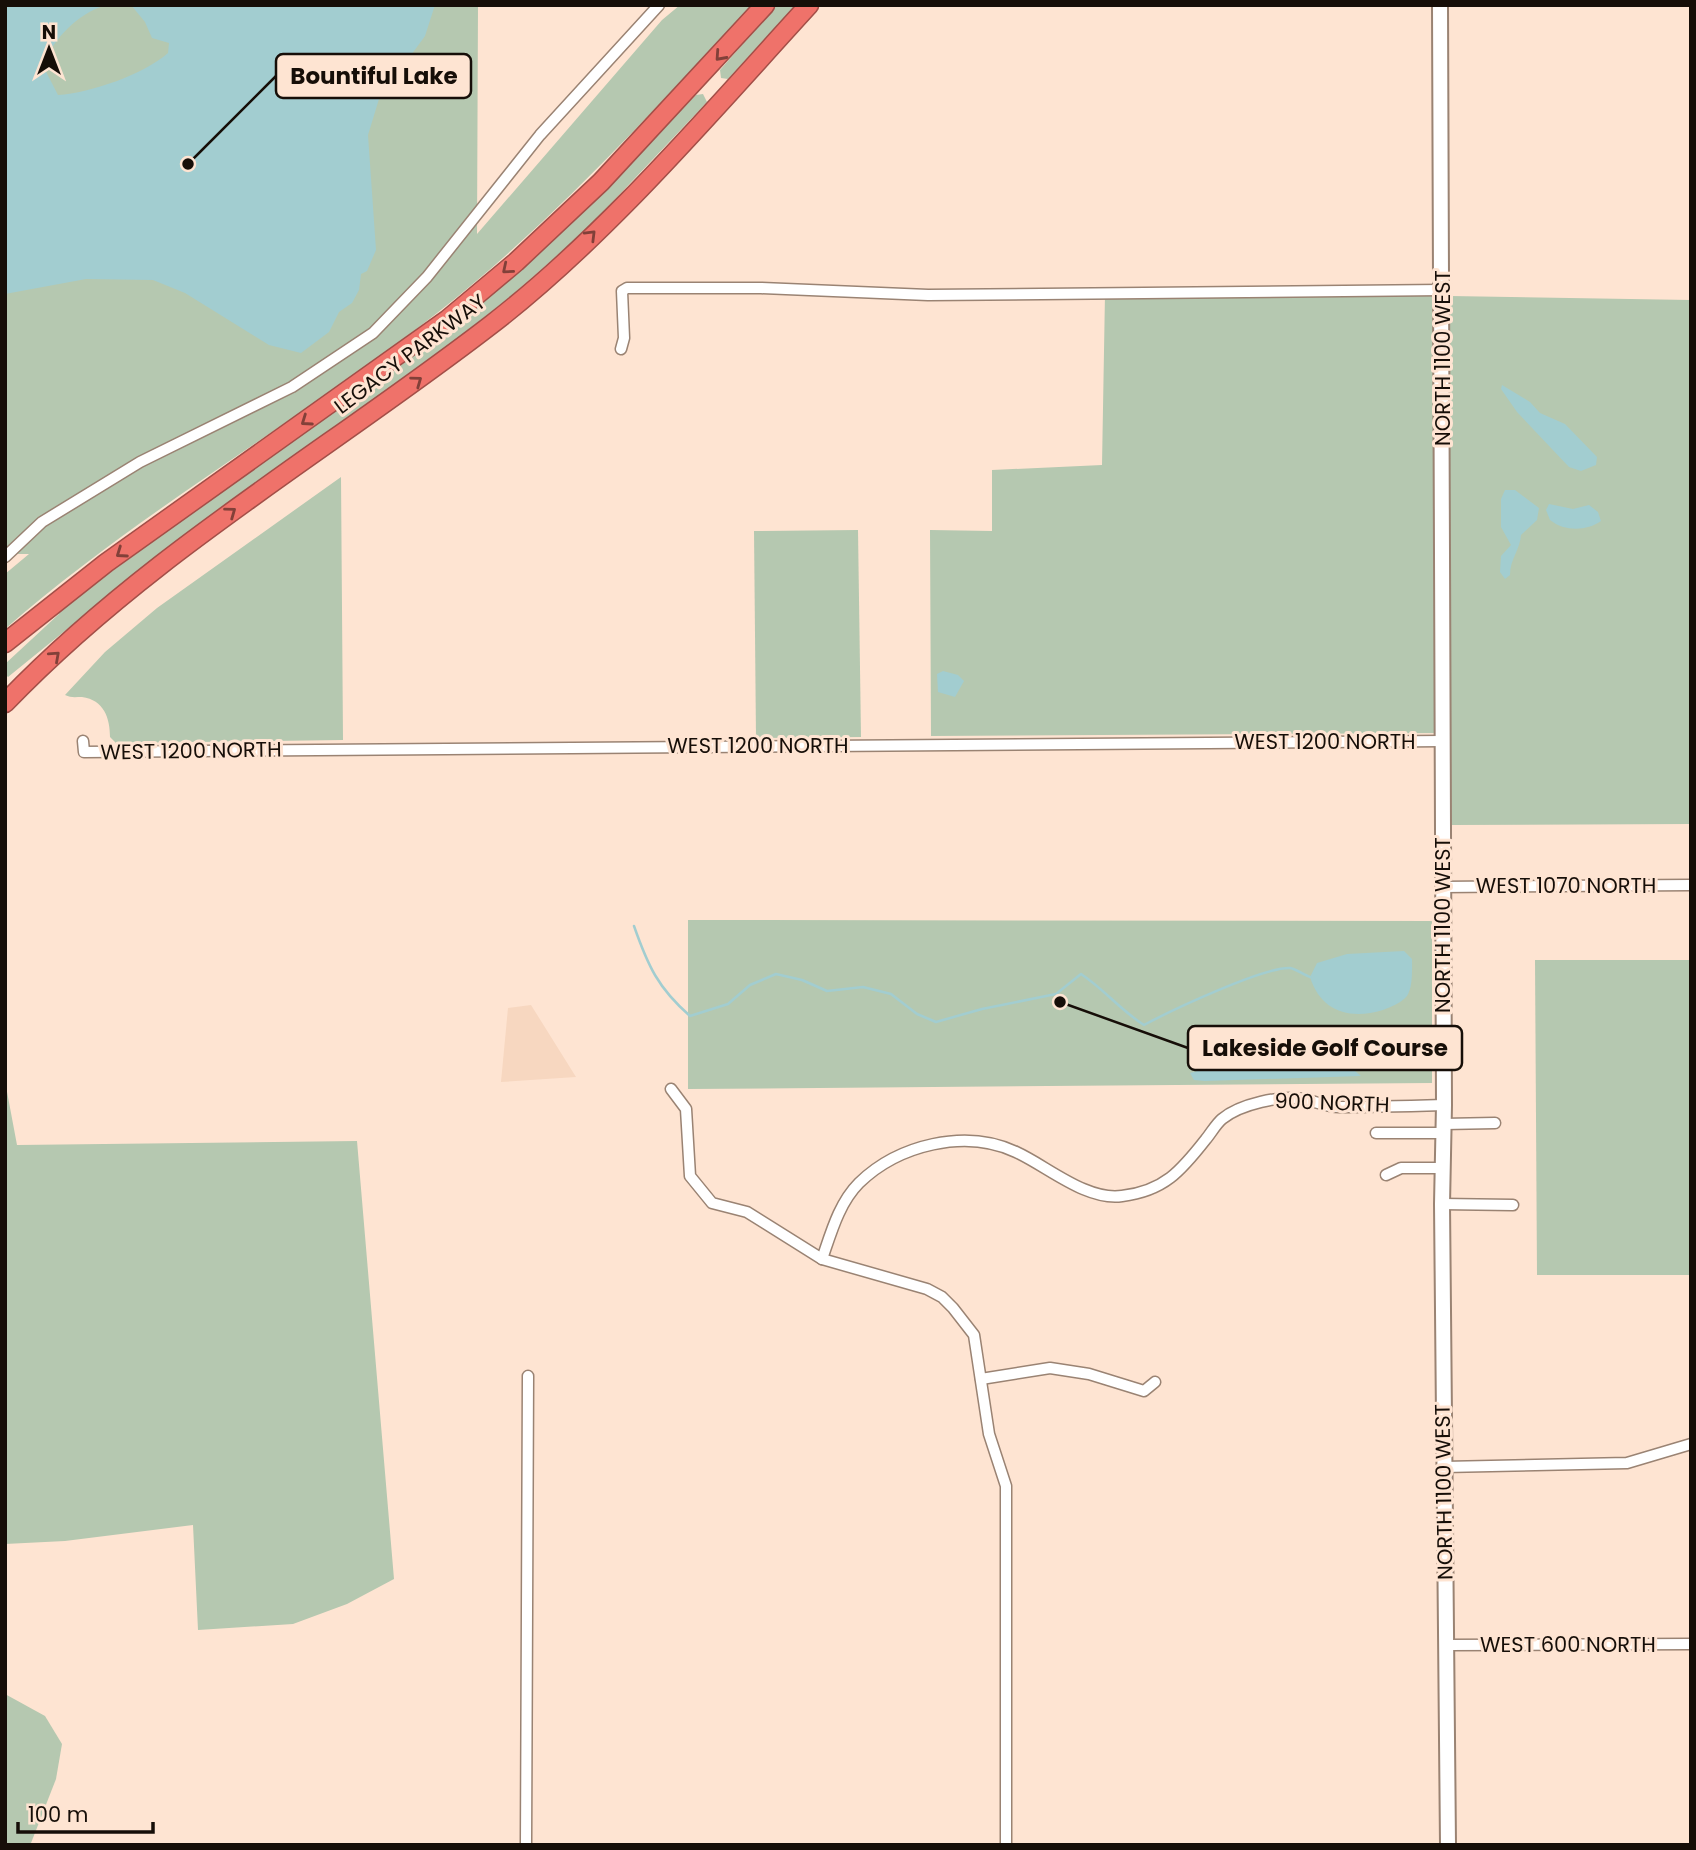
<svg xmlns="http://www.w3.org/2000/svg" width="1696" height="1850" font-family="Poppins,sans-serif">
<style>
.built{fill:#f7d7c0}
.green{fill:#b5c8b0}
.water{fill:#a2cdd0}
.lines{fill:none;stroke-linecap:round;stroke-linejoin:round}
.stream{stroke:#a2cdd0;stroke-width:2.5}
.street-casing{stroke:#9a8373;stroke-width:13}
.secondary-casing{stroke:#9a8373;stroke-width:18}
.highway-casing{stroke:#a34f48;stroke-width:21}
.street{stroke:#fff;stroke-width:10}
.secondary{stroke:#fff;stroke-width:14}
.highway{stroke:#ef726a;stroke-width:18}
.oneway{stroke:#824039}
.labels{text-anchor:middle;stroke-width:6;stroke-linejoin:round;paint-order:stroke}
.street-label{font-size:21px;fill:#160e08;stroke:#fee4d2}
.leader{fill:none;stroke:#160e08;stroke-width:2.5}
.callout-dot{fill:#160e08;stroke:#fee4d2;stroke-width:2.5}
.callout{fill:#fee4d2;stroke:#160e08;stroke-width:2.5}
.callout-label{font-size:23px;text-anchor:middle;font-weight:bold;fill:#160e08}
</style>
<rect width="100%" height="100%" fill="#fee4d2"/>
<polygon class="built" points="531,1005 576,1077 501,1082 508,1008"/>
<g class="green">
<path d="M5,5H478L477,234L662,20L680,5H752C651,113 553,222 437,313C297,423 140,511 5,629V574L29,554H5Z"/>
<polygon points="777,5 796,5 728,79 721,78 720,70"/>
<polygon points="703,94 707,102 584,232 505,301 414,372 151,561 8,677 5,674 5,664 59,614 57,611 460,319 557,235 696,95"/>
<polygon points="1105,294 1434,294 1434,534 1450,534 1450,296 1691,300 1691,824 1450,825 1449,733 931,736 930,530 992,531 992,470 1102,465"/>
<path d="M341,477L343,740L116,743L110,737C110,718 104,700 82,697C75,697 71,698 65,695L105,652L157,608Z"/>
<polygon points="858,530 861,737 756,738 754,531"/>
<polygon points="688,920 1432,921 1432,1083 688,1089"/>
<polygon points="1535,960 1691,960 1691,1275 1537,1275"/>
<polygon points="5,1081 17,1145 357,1141 394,1579 347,1604 293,1624 198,1630 193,1525 65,1541 5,1544"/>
<polygon points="5,1694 45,1716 62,1744 56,1779 31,1843 5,1843"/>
</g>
<g class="water">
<path d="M5,5H106C75,15 57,37 42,64L58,95C91,93 144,74 168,53L169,43L152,38L145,22L131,5H435L425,36L379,99L368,135L376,250L367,271L361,274L359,290L352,303L339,312L329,332L301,353L269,345L185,293L153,280L86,279L5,294Z"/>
<polygon points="1502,385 1530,402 1540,413 1565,424 1597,457 1596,465 1581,471 1569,467 1517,412 1501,389"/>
<path d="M1505,490H1515L1539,508L1537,520L1521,535C1520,550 1510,559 1510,575L1505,579L1500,572L1501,556L1511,545L1501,527V499Z"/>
<path d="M1549,504L1573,509L1589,505L1598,512L1601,521C1587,531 1565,532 1550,520L1546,510Z"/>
<polygon points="943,671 958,675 964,681 955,697 938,692 937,674"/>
<path d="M1404,951L1412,959C1412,969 1413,987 1407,996C1401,1003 1391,1007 1383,1010C1350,1020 1321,1012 1310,977L1317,963L1347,954Z"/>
<polygon points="1226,1063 1257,1067 1349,1066 1361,1076 1205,1081 1194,1080 1190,1073"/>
</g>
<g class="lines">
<path class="stream" d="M634,926C648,966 658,988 690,1016L728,1004L750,985L776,974L802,980L827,991L863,987L891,994L917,1014L936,1022L982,1009L1056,994L1081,974C1104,989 1120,1010 1144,1025C1170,1011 1263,967 1290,968C1296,969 1304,975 1310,977"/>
<g class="street-casing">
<g id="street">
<polyline points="621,349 624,338 622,291 627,288 761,288 928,295 1443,290"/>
<polyline points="5,557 42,522 140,462 292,387 373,333 427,277 540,135 659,5"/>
<polyline points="83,741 84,752 1442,741"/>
<polyline points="1442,887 1691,885"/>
<polyline points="671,1089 686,1109 690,1176 712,1203 747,1212 822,1259 927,1289 942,1297 953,1308 974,1335 989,1434 1006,1486 1006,1845"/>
<polyline points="1444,1124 1495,1123"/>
<polyline points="1376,1133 1443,1133"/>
<polyline points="1386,1175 1401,1168 1443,1168"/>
<polyline points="1442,1204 1513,1205"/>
<path d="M822,1259C831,1233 839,1203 859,1183C898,1145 965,1128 1016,1152C1047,1166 1086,1201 1122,1196C1164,1191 1181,1171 1206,1139C1211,1133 1216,1124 1222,1119C1240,1104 1281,1095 1303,1099C1315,1101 1326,1107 1339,1107C1374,1107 1409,1106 1444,1105"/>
<polyline points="981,1379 1050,1368 1089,1374 1144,1391 1155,1382"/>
<polyline points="1444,1467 1627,1463 1691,1444"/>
<polyline points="1446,1645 1691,1644"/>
<polyline points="526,1845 528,1376"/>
</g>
</g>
<g class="secondary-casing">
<polyline id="secondary" points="1440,5 1444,1105 1442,1204 1448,1845"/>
</g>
<g class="highway-casing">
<g id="highway">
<polyline points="5,643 106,563 448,319 516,262 601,182 765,5"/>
<path d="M5,703C148,554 329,450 492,324C606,236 711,112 809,5"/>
</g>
</g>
<use href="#street" class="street"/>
<use href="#secondary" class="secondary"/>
<use href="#highway" class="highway"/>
</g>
<defs><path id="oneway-chevron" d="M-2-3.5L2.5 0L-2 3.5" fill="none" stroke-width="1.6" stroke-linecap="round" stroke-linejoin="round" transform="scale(1.75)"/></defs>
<g class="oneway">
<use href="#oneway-chevron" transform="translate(720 56) rotate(132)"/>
<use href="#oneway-chevron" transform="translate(591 235) rotate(-45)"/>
<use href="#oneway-chevron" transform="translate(507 269) rotate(140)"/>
<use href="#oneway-chevron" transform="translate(417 381) rotate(-36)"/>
<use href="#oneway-chevron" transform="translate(306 421) rotate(145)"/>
<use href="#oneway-chevron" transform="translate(231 512) rotate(-36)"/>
<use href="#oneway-chevron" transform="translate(121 553) rotate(145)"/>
<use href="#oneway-chevron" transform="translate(55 656) rotate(-42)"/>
</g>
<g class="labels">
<g class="street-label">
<text transform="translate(410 354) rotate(-37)" y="7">LEGACY PARKWAY</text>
<text transform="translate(1443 358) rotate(-90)" y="7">NORTH 1100 WEST</text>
<text x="1325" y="749">WEST 1200 NORTH</text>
<text x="758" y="753">WEST 1200 NORTH</text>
<text transform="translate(191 751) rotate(-1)" y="7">WEST 1200 NORTH</text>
<text x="1566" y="893">WEST 1070 NORTH</text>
<text transform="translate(1443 925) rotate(-90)" y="7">NORTH 1100 WEST</text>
<text transform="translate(1332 1103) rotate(2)" y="7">900 NORTH</text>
<text transform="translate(1444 1492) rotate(-91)" y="7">NORTH 1100 WEST</text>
<text x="1568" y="1652">WEST 600 NORTH</text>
</g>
</g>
<path class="leader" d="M188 164L276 76M1060 1002L1188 1048"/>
<g class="callout-dot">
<circle cx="188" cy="164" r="7"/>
<circle cx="1060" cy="1002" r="7"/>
</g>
<g class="callout">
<rect x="276" y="54" width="195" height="44" rx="7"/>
<rect x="1188" y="1026" width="274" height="44" rx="7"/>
</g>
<g class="callout-label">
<text x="374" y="84">Bountiful Lake</text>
<text x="1325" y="1056">Lakeside Golf Course</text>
</g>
<rect width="1696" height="1850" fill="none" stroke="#160e08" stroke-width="14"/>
<g transform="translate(49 49)" stroke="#fee4d2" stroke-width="5" paint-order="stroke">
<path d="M0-5L12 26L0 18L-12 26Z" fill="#160e08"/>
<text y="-10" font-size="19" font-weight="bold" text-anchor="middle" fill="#160e08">N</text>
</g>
<path d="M18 1822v10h135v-10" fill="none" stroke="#160e08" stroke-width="3.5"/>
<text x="28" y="1822" font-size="21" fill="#160e08" stroke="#fee4d2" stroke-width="5" paint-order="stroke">100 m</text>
</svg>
